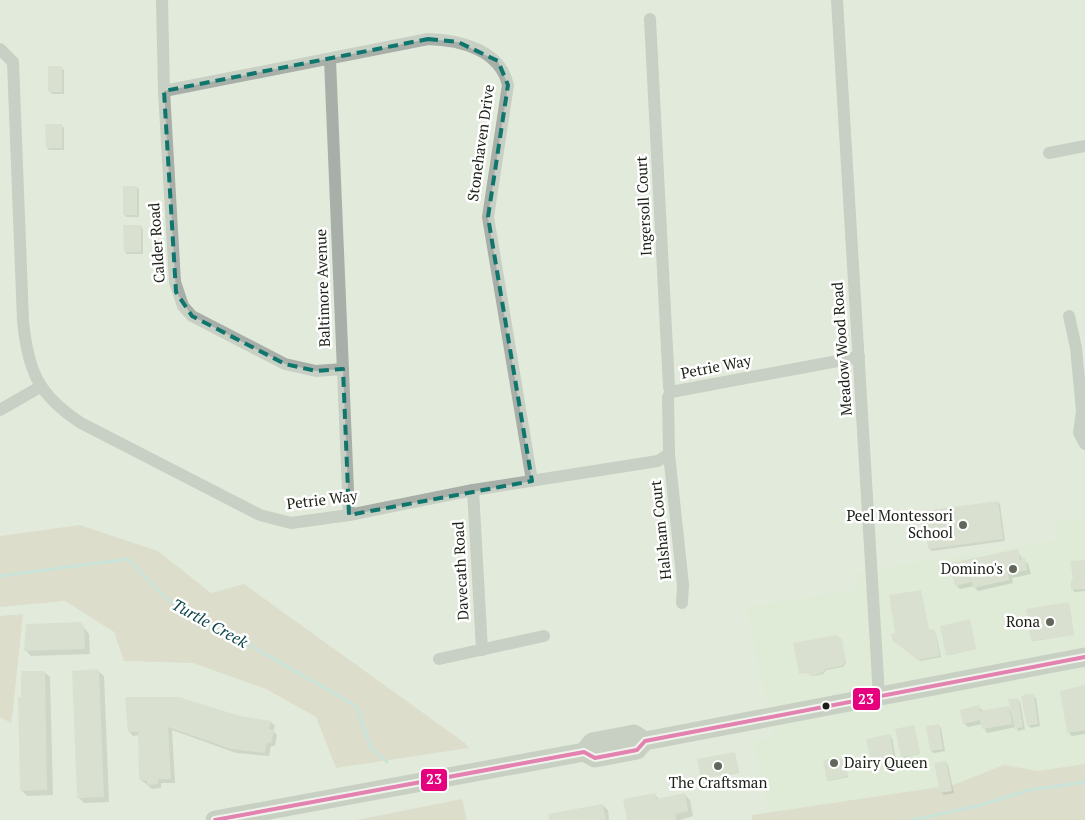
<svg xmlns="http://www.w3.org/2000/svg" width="1085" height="820" font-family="'PT Serif',serif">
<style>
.built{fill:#dbead0}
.green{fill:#d8cdb8}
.shadow{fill:#0003}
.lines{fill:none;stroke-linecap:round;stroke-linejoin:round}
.stream{stroke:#aad9d7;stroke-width:3}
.building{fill:#d1d3c3}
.minor{stroke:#a8aea8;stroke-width:12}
.primary{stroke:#a8b0a8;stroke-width:19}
.bus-1-casing{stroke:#fff;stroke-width:8}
.bus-1{stroke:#e5007d;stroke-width:4}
.marked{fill:none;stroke:#0f766e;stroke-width:4;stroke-dasharray:10 6;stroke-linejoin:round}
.poi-dot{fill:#61675b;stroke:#fff;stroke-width:2}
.bus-dot{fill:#1b2016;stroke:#fff;stroke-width:2}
.labels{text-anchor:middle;stroke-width:5;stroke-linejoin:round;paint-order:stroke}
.street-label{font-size:15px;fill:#1b2016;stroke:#fff}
.poi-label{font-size:15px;fill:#1b2016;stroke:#fff;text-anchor:end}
.water-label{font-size:16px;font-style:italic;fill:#10494d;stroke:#fff}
.line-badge{stroke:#fff;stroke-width:2}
.badge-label{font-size:14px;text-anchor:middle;font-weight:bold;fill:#fff}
</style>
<rect width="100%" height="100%" fill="#e2ebdb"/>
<polygon class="built" points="1085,519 1085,767 771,812 766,804 753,740 774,737 746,607 858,589 857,572 1057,540 1053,523"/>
<g class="green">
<polygon points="80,525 158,551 211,593 244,584 465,743 469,748 336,768 316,717 266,689 193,663 124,661 114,632 65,601 0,607 0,536"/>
<polygon points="23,614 13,709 11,723 0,717 0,616"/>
<polygon points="1085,764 1085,820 752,820 752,815 953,785 1004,765 1038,771"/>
<polygon points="462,799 467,820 356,820"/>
</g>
<g class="shadow">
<polygon points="61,68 64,70 64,94 52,94 50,91"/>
<polygon points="62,126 64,128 64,150 49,150 47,147"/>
<polygon points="136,187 139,189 139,217 127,217 124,215"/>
<polygon points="141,226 143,229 143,254 127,254 125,252"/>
<polygon points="998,502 1000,504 1005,541 932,551 929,548"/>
<polygon points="1017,550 1023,560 1028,564 1031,574 1012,578 1013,583 978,591 974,586 960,589 956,585"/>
<polygon points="1085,561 1085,591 1075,592 1072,589 1074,581 1071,562"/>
<polygon points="1069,604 1074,635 1033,641 1032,640"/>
<polygon points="970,621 976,649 948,655 947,654"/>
<polygon points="80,623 89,634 90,654 31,656 25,650"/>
<polygon points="929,630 936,633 941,657 920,661 893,640 896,634"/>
<polygon points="842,642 846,663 843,667 826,670 823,674 813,676 808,673 800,673"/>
<polygon points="98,671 104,676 109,802 84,803 78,797"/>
<polygon points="44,672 50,677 53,795 27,796 21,790 22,698"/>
<polygon points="1085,687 1085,734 1072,736 1068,732"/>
<polygon points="1033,696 1036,698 1040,726 1031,728 1028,725"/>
<polygon points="1017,699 1020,702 1025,729 1018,731 1016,727 987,733 982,724 968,727 964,723 979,707 983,711 1008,707 1012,712"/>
<polygon points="240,718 271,722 275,726 273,731 277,735 275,746 271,746 269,756 236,753 172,730 175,783 161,783 161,788 152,789 140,779 139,735 133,736 129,731"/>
<polygon points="938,725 941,728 945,751 934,753 931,751"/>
<polygon points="914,726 920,754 903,758 903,757"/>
<polygon points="890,736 892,738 896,760 875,763 872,761"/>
<polygon points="735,753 739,773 702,778"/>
<polygon points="837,758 838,760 845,760 848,777 829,781"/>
<polygon points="946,762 948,765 954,793 944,795 941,793"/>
<polygon points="654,794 659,799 685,795 690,800 693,816 680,820 629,820"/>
<polygon points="602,805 608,810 609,820 550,820"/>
</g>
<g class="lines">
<g class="stream">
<polyline points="0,576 128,559 167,599 206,625 241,640 356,706 371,748 387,762"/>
<polyline points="912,820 977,806 1030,790 1085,782"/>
</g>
</g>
<g class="building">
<rect x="48" y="66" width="14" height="26"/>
<polygon points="45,124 62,124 62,148 46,148"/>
<rect x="123" y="186" width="14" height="29"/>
<polygon points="123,225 141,225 141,252 124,252"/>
<polygon points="998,501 1003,539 928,549 923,511"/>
<polygon points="1018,549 1020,560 1025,558 1027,570 1008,574 1009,580 973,588 972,582 955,586 950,563"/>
<polygon points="1085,560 1085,589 1071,590 1071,581 1073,580 1070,561"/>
<polygon points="921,590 929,629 935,630 940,656 918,660 892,640 891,634 895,633 889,595"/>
<polygon points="1069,602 1074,635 1031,641 1026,609"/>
<polygon points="970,619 976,649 946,655 940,626"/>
<polygon points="81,622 84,627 85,649 24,651 26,624"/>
<polygon points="836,635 842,639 846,661 842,666 825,669 822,673 811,676 807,673 799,674 793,643"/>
<polygon points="99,669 104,797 77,798 72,671"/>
<polygon points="21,671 45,671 47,790 20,791 18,697 21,697"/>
<polygon points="1085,685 1085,730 1067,733 1060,691"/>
<polygon points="1026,694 1034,694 1038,724 1027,726 1021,697"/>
<polygon points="125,697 179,697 240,716 271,721 269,729 274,730 271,743 267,742 265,753 231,749 168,727 171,779 158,779 158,784 147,785 147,781 139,779 138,732 128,732"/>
<polygon points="1018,698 1023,727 1015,729 1008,699"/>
<polygon points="979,705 980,711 1009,706 1012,724 982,729 980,720 963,724 960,710"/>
<polygon points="939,724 943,749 930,751 926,726"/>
<polygon points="914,725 920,754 901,757 895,729"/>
<polygon points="890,734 894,758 871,761 866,739"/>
<polygon points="735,752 739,772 701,779 697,759"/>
<polygon points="837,756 838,759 844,758 848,776 827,781 823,761"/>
<polygon points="946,761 952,791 940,793 934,763"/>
<polygon points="655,793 656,799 685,793 688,811 675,814 676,820 627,820 623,799"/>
<polygon points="602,804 606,820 549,820 548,814"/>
</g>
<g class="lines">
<g class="minor">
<polyline points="162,0 164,91 175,282 183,306 192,316 285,364 316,371 343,369"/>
<polyline points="837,0 879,696"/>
<polyline points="650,19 669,387 671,392"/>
<path d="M0,49L13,62L23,321C28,371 38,395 81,423L260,515L291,523L349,515L473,490L658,461L669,454L668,397L671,392L859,357"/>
<polyline points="330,60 349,515"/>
<path d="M164,91L428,39C461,40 500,50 508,85L488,217L532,481"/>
<polyline points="1049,153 1085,146"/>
<polyline points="1069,316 1076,348 1082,411 1079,433 1085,444"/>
<polyline points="0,410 40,387"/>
<polyline points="669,454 683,585 682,603"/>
<polyline points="473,490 482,650"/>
<polyline points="439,659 544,636"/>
</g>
<g class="primary">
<polyline points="584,752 592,742 634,734 645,741"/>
<polyline points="215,820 584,752 595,758 637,750 645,741 1085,657"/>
</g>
<g class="bus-1-casing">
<polyline id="bus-1" points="215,820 584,752 595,758 637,750 645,741 1085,657"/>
</g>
<use href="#bus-1" class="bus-1"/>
</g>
<path d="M0 0H1085V820H0ZM428,39L458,42L498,61L508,85L488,217L532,481L349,515L343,369L316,371L285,364L192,316L176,292L164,91Z" fill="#e2ebdb" fill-opacity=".55" fill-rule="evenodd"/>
<path class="marked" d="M428,39L458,42L498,61L508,85L488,217L532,481L349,515L343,369L316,371L285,364L192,316L176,292L164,91Z"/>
<g class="poi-dot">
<circle cx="963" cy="525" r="5"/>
<circle cx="1013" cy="569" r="5"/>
<circle cx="1050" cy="622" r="5"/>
<circle cx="834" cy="763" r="5"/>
<circle cx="718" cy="766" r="5"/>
</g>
<circle class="bus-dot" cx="826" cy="706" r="4.5"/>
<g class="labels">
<g class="street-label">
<text transform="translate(481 143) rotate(-82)" y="5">Stonehaven Drive</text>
<text transform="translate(644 206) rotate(-93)" y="5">Ingersoll Court</text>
<text transform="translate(157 243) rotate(-94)" y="5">Calder Road</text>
<text transform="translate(323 288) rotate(-92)" y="5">Baltimore Avenue</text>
<text transform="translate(842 349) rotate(-94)" y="5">Meadow Wood Road</text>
<text transform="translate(716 367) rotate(-11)" y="5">Petrie Way</text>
<text transform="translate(322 500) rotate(-7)" y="5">Petrie Way</text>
<text transform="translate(661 530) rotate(-96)" y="5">Halsham Court</text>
<text transform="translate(461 571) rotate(-93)" y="5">Davecath Road</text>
</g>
<g class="poi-label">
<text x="953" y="521">Peel Montessori<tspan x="953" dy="17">School</tspan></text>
<text x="1003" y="574">Domino's</text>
<text x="1040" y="627">Rona</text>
<text x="844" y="768" text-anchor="start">Dairy Queen</text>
<text x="718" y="788" text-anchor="middle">The Craftsman</text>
</g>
<g class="water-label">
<text transform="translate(210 623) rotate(29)" y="6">Turtle Creek</text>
</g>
</g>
<g class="line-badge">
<rect x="852" y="687" width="29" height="24" rx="5" fill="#e5007d"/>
<rect x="420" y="768" width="28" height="24" rx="5" fill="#e5007d"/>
</g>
<g class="badge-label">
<text x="866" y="704">23</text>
<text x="434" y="784">23</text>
</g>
</svg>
